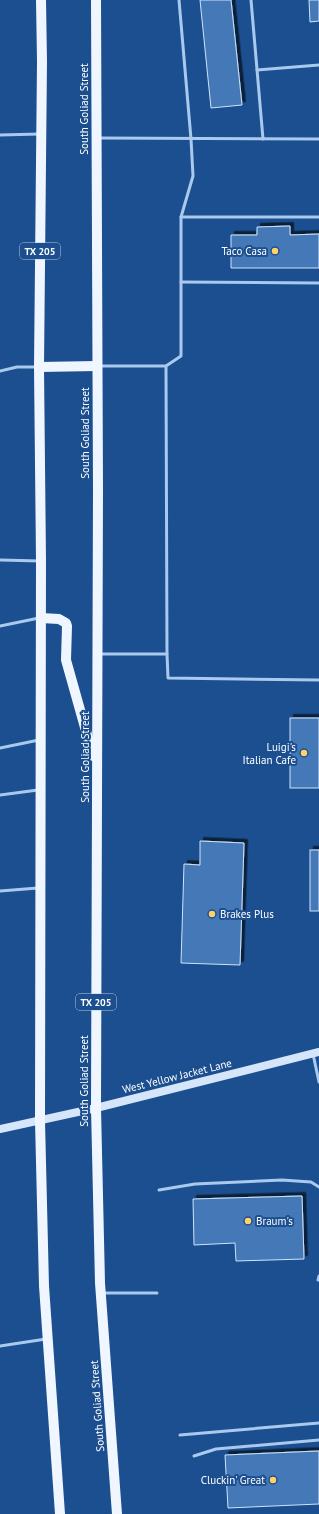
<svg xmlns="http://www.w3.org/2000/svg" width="319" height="1514" font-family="'PT Sans',sans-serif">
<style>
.building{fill:#4478b7;stroke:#cfe3fa;filter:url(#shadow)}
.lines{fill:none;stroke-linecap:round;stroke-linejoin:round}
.lane{stroke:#a9c9ee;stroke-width:3}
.secondary{stroke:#d6e6fa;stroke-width:8}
.primary{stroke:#f0f6ff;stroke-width:10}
.poi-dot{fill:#ffd166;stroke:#1b4f8f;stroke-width:1.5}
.labels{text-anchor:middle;stroke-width:4;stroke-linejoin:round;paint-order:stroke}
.shield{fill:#1b4f8f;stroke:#bbcadd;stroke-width:1}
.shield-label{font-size:10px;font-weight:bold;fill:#fff}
.street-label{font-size:11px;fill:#fff;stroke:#1b4f8f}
.poi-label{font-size:11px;fill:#fff;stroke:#1b4f8f;text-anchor:end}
</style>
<defs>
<filter id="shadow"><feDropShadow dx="3.5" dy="-3.5" stdDeviation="0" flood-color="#0009"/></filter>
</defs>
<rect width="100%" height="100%" fill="#1b4f8f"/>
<g class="building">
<polygon points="200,0 231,0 242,105 211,108"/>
<polygon points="309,0 319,0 319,21 310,22"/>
<polygon points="290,226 290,235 319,234 319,268 231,268 231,235 257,235 257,227"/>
<rect x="290" y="718" width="29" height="70"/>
<polygon points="200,841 244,843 240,965 181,963 184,864 200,865"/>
<rect x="310" y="850" width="9" height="61"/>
<polygon points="302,1196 304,1259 236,1261 235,1243 194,1245 193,1199"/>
<polygon points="319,1451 319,1504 228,1508 225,1455"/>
</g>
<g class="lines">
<g class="lane">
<polyline points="251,0 263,139"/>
<polyline points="257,70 319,65"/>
<polyline points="0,135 40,134"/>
<polyline points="99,138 319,139"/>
<polyline points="181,217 319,217"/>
<polyline points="181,282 319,283"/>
<polyline points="100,366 166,366"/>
<polyline points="0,371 17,367 38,367"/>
<polyline points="0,560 40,561"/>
<polyline points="0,626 39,618"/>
<polyline points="99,654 167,654 168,678 319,680"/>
<polyline points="167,654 166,366 181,356 181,217 193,176 191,139 179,0"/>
<polyline points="0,748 39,740"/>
<polyline points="0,795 38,790"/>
<polyline points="0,891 38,888"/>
<polyline points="313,1054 319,1082"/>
<polyline points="159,1190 195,1184 282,1180 311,1182 319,1187"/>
<polyline points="318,1280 319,1276"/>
<polyline points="103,1293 157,1293"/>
<polyline points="0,1346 46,1339"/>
<polyline points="180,1435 319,1423"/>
<polyline points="194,1456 216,1449 319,1440"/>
</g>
<polyline class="secondary" points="0,1129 96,1108 319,1052"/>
<g class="primary">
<polyline points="41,0 42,61 39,367 41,561 40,1121 44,1286 60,1514"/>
<polyline points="96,0 98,489 96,1108 100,1283 117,1514"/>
<polyline points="39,367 97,366"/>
<polyline points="41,618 59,619 66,623 67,626 66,660 93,756"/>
</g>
</g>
<g class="poi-dot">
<circle cx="275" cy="251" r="4"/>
<circle cx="304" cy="753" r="4"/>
<circle cx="212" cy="914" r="4"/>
<circle cx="248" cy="1221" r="4"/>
<circle cx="273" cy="1480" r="4"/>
</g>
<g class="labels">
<g class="shield">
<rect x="20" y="243" width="40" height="16" rx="3"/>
<rect x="76" y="994" width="40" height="16" rx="3"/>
</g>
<g class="shield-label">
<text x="40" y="255">TX 205</text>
<text x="96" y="1006">TX 205</text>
</g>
<g class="street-label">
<text transform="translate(84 109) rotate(-90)" y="4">South Goliad Street</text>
<text transform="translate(85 433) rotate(-90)" y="4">South Goliad Street</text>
<text transform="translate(85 757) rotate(-90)" y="4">South Goliad Street</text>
<text transform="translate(177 1076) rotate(-14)" y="4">West Yellow Jacket Lane</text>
<text transform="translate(84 1081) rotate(-90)" y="4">South Goliad Street</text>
<text transform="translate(97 1406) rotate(-94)" y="4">South Goliad Street</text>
</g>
<g class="poi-label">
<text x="267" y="255">Taco Casa</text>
<text x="296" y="751">Luigi's<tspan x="296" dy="13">Italian Cafe</tspan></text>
<text x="220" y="918" text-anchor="start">Brakes Plus</text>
<text x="256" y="1225" text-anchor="start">Braum's</text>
<text x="265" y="1484">Cluckin' Great</text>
</g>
</g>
</svg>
